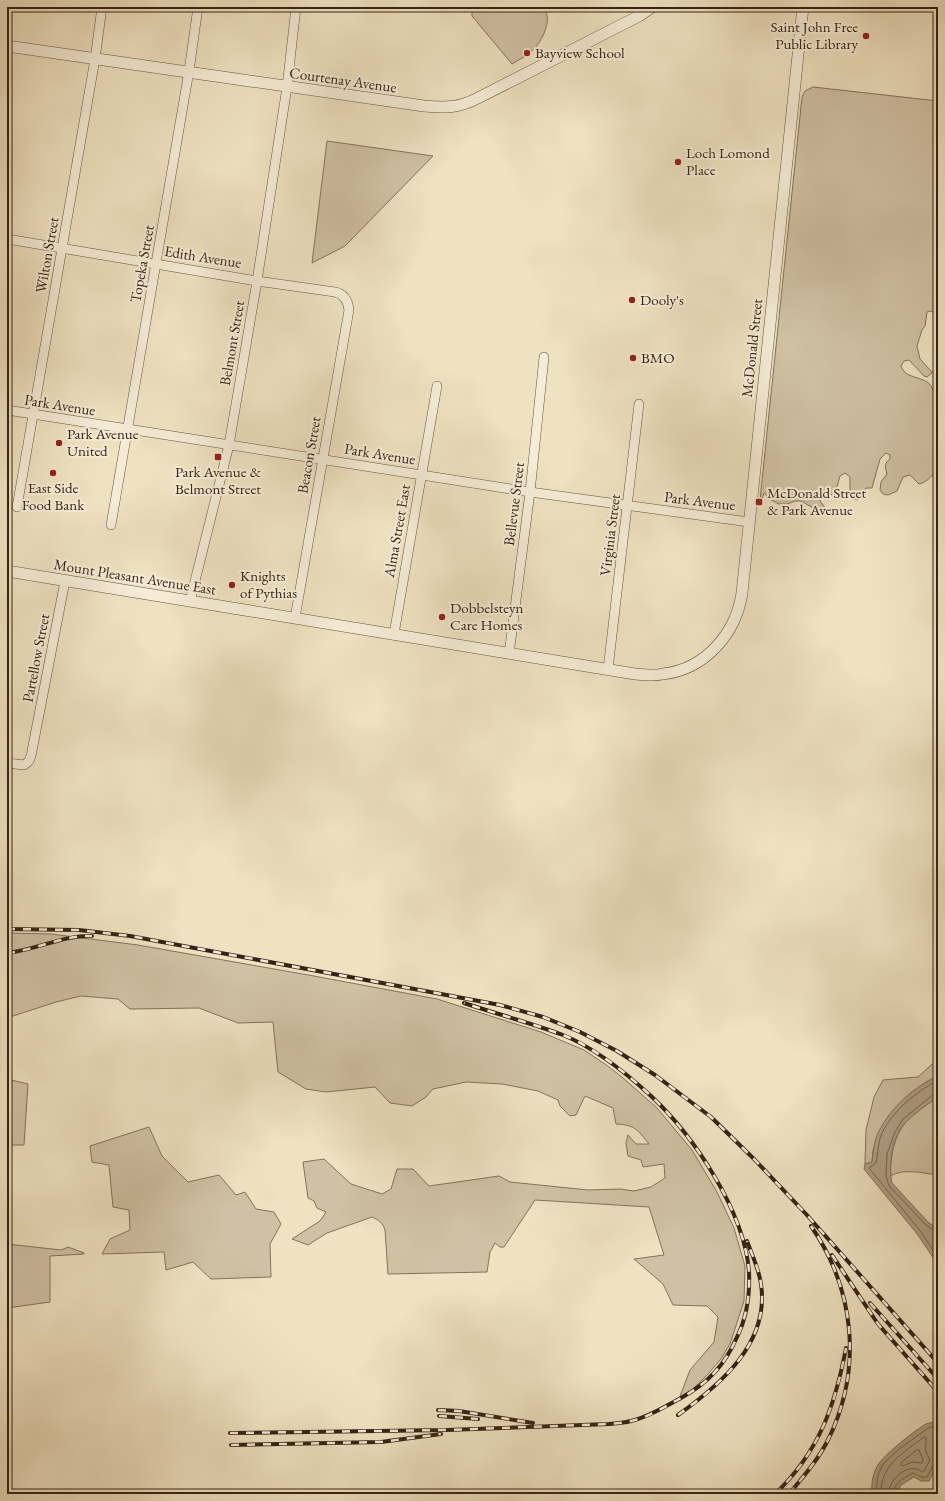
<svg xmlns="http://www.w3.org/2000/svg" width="945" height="1501" font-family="'EB Garamond',serif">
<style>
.green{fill:#d0c1a4;stroke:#83725c}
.water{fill:#b0a186;stroke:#7f6e58}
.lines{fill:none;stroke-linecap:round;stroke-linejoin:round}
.shore{stroke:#73624d;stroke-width:1}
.minor-casing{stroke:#64523f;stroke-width:10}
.tertiary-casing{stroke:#64523f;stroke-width:12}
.minor{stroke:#f5ecd7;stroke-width:9}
.tertiary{stroke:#f5ecd7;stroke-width:11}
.rail-casing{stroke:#362214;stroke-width:4}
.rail{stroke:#f5ecd7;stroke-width:2.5;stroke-dasharray:8;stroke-linecap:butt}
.poi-dot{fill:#8f2418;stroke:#f5ecd7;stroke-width:1.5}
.labels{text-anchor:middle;stroke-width:4;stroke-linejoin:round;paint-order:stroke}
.poi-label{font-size:15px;fill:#362214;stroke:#f5ecd7;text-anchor:start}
.street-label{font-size:15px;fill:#362214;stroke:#f5ecd7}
</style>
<rect width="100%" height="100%" fill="#efe2c1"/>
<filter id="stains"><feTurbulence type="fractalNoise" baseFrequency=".005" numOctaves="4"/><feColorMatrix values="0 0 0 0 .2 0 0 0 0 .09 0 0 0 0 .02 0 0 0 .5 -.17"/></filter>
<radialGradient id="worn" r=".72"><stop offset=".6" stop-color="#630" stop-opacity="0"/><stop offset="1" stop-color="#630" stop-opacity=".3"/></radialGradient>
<g class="green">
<path d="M474,7H544C552,20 544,37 535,48C529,55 520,59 512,64L472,16V9Z"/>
<path d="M813,87L938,101V321L936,315L931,311L927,312L925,326L922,330L917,346L920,359L931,371L932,373L927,377L924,376L909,360L904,361L901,366C905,378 918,376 927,382C933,385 932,393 938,397V431L936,435L938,438C938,456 940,478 919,484L910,475L903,477L897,491L888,495L883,494L880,490L881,482L887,474C885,467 884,463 890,459V455L886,453L880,459L872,488H866L857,500L850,497V477L845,473L840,476L835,494L823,496L820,501L826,509L823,511L815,509L801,501H795L787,504H779L771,500L764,493L762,499L760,500L802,97L805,91Z"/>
<polygon points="327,141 433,156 345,246 312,263"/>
<path d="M7,933L51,934L138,945L314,976L437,999L541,1032L584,1050L605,1064L622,1077L657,1108L692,1150L717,1192L734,1228L745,1266L744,1301L730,1344L721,1359L708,1374L687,1395L679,1399L690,1370L714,1342L718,1317L707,1306L673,1305L663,1284L634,1259L664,1255L649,1207L535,1200L504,1247H500L495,1243L490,1252L487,1272L388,1274L385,1230C383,1223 379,1220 372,1217L327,1233L308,1245L292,1239L320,1221L326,1212L317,1208L314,1201L308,1198L303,1162L324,1159L351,1184L382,1194L391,1189L397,1169H413L429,1186L499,1176L510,1182L588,1190L620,1189L634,1191L651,1187L665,1178L664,1164L643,1167L641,1160L628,1156L626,1143L628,1135L636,1144H649C637,1129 635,1125 616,1124L613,1108L585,1096L576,1115L570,1116L560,1106L558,1100L538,1091L502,1084L466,1082L433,1089L426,1097L412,1106L390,1103L375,1087L326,1092L306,1089L278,1072L273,1022L238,1023L199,1008L130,1009L118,999L81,996L56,1002L7,1018Z"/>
<polygon points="938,1059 938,1076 926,1082 873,1150 872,1162 865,1164 866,1130 874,1097 883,1080 918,1077"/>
<polygon points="7,1079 28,1084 24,1145 7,1145"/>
<path d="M938,1096V1175C922,1173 905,1168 890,1176C891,1157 893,1137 906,1122C914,1112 928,1105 938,1096Z"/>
<polygon points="149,1127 162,1156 188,1182 219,1175 236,1195 245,1192 256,1209 274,1212 281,1224 270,1244 271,1277 211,1279 193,1262 166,1270 164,1252 102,1254 110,1239 130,1230 129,1210 113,1207 109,1165 92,1162 90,1146"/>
<polygon points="7,1244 61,1250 68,1247 84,1253 84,1254 50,1256 50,1302 7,1308"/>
</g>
<g class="water">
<path d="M938,1076V1096C928,1105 915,1112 906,1122C892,1136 888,1164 892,1183L929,1223L938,1229V1265L918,1235L864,1169L865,1164L872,1162C873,1152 874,1140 879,1131C891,1107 914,1087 938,1076Z"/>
<path d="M938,1421V1440L934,1446L935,1450L938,1454V1464L929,1481H921L914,1477L901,1485L897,1494H872C871,1483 873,1471 880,1462C888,1452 915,1430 926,1424C929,1423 934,1422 938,1421Z"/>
</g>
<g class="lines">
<g class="shore">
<path d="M938,1080C916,1092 893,1110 882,1133C878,1142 878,1153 876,1163L869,1168L921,1232L938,1258"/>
<polyline points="938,1094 934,1094 903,1119 895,1132 887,1154 886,1176 889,1186 926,1225 935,1231 938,1232"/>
<polygon points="917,1450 919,1450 923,1460 922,1463 912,1462 903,1466 901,1465 901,1463"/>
<polyline points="876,1494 878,1475 883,1464 898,1450 928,1428 938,1425"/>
<path d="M881,1494C880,1465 903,1453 924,1437H926C927,1449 922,1446 930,1460L924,1471L922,1472C909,1461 889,1479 888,1494"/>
<path d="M893,1494C894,1483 903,1478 913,1473L921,1477H927L933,1465L938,1463"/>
</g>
<g class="minor-casing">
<g id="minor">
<path d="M7,239L257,281L335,292C344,294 348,300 349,310L295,618"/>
<polyline points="7,410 530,492 749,522"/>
<polyline points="17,507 95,59 102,7"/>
<polyline points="111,525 189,71 198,7"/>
<polyline points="190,601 229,445 257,281 287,87 296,7"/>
<polyline points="394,634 437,386"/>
<polyline points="509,654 530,492 544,357"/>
<polyline points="608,669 639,404"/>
<polyline points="7,763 24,765 29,761 31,756 65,581"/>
</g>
</g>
<g class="tertiary-casing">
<g id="tertiary">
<path d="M7,46L424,106C445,108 459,108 478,98L639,16L652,7"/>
<path d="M7,571L635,674C644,675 654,676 663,674C706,669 736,633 742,593L803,7"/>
</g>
</g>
<use href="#minor" class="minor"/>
<use href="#tertiary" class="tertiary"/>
<g class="rail-casing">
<g id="rail">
<polyline points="7,929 79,930 130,936 500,1005 543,1017 580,1032 617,1051 655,1075 711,1117 754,1159 806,1214 938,1363"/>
<path d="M7,953C36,950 63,935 92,936"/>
<polyline points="832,1255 878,1324 938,1392"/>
<polyline points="870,1303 938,1379"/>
<polyline points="438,1410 459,1411 533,1423"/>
<path d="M678,1415C720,1385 770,1343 761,1284C759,1269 752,1255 747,1241"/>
<polyline points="439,1416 478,1419"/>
<path d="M230,1433L447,1430L609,1424C616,1423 624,1423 631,1421C649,1417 666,1406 681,1398C708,1383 725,1365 737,1337C747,1317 750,1293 749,1271C744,1211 694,1136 651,1096C625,1072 595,1048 563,1035C531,1023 497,1014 464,1003"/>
<polyline points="231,1445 381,1442 441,1434"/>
<path d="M775,1494C819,1452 835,1406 846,1348"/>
<path d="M789,1494C803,1477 818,1460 828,1440C863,1369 855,1290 811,1226"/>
</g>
</g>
<use href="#rail" class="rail"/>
</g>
<g class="poi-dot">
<circle cx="866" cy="36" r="4"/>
<circle cx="527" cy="53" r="4"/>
<circle cx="678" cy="162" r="4"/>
<circle cx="632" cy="300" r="4"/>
<circle cx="633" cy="358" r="4"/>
<circle cx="59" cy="443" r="4"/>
<rect x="214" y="453" width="8" height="8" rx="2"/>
<circle cx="53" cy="473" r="4"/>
<rect x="755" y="498" width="8" height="8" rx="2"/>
<circle cx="232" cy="585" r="4"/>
<circle cx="442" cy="617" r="4"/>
</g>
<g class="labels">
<g class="poi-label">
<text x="858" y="32" text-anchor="end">Saint John Free<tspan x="858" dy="17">Public Library</tspan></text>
<text x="535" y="58">Bayview School</text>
<text x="686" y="158">Loch Lomond<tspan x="686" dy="17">Place</tspan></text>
<text x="640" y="305">Dooly's</text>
<text x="641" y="363">BMO</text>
<text x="67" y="439">Park Avenue<tspan x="67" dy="17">United</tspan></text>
<text x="218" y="477" text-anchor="middle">Park Avenue &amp;<tspan x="218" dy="17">Belmont Street</tspan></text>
<text x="53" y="493" text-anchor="middle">East Side<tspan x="53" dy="17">Food Bank</tspan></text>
<text x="767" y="498">McDonald Street<tspan x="767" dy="17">&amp; Park Avenue</tspan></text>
<text x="240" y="581">Knights<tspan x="240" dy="17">of Pythias</tspan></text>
<text x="450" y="613">Dobbelsteyn<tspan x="450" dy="17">Care Homes</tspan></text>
</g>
<g class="street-label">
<text transform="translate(343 80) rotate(8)" y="5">Courtenay Avenue</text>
<text transform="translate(47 255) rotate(-80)" y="5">Wilton Street</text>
<text transform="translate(203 257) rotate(9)" y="5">Edith Avenue</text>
<text transform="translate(142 264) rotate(-80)" y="5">Topeka Street</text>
<text transform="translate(232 343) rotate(-80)" y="5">Belmont Street</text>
<text transform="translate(752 348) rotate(-84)" y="5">McDonald Street</text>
<text transform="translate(60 405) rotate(9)" y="5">Park Avenue</text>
<text transform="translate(380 454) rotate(9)" y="5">Park Avenue</text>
<text transform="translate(309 455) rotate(-80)" y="5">Beacon Street</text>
<text transform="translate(700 501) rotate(7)" y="5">Park Avenue</text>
<text transform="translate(514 504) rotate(-83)" y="5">Bellevue Street</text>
<text transform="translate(397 531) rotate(-80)" y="5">Alma Street East</text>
<text transform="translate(610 535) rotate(-83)" y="5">Virginia Street</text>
<text transform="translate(135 577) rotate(9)" y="5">Mount Pleasant Avenue East</text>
<text transform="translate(36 658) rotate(-79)" y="5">Partellow Street</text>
</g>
</g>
<rect width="945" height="1501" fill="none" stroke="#efe2c1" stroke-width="24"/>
<rect x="8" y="8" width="929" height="1485" fill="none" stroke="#362214" stroke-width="2"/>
<rect x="12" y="12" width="921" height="1477" fill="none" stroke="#362214"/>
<rect width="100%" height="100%" filter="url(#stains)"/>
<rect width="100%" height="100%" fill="url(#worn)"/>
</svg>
